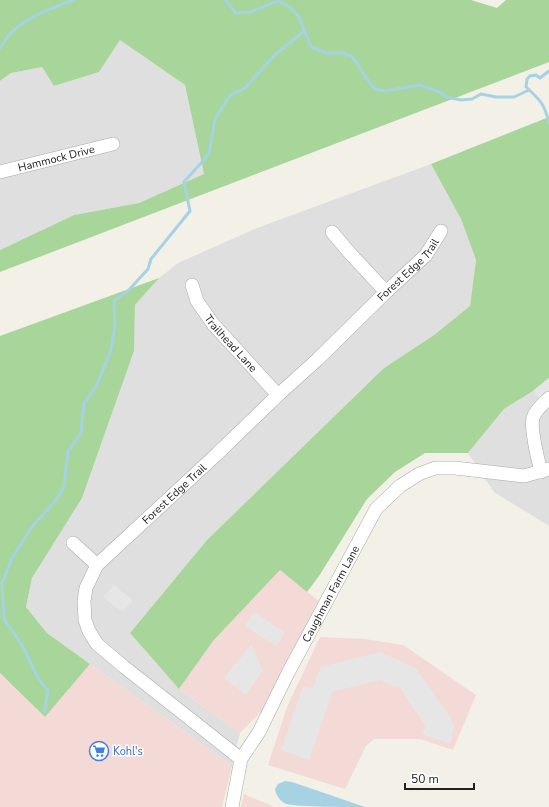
<svg xmlns="http://www.w3.org/2000/svg" width="549" height="807" font-family="'Nunito Sans',sans-serif">
<style>
.residential{fill:#e0dfdf}
.commercial{fill:#f4dad7}
.forest{fill:#a8d59a}
.parking{fill:#e6e6e6}
.water{fill:#a6d2e3}
.lines{fill:none;stroke-linecap:round;stroke-linejoin:round}
.stream{stroke:#a6d2e3;stroke-width:3}
.minor-casing{stroke:#a9a9a9;stroke-width:14}
.minor{stroke:#fff;stroke-width:13}
.labels{text-anchor:middle;stroke-width:3;stroke-linejoin:round;paint-order:stroke}
.street-label{font-size:11px;fill:#222;stroke:#fff}
.shop-label{font-size:11px;fill:#366cbe;stroke:#fff;text-anchor:start}
</style>
<rect width="100%" height="100%" fill="#f3f0e8"/>
<g class="residential">
<polygon points="120,40 185,85 204,174 139,203 74,215 0,250 0,81 11,73 42,67 54,86 99,72"/>
<polygon points="431,164 461,219 476,260 470,306 434,335 384,368 207,540 130,633 179,689 240,733 232,766 47,633 26,607 32,578 82,498 134,351 135,305 159,278 178,263 257,228"/>
<polygon points="549,378 549,526 494,492 468,453 504,409 533,391"/>
</g>
<g class="commercial">
<polygon points="280,570 320,602 265,708 240,733 179,689 213,641"/>
<polygon points="320,637 365,639 403,645 476,695 453,750 420,739 374,739 366,746 345,789 268,765 287,707"/>
<polygon points="90,664 232,766 222,807 0,807 0,673 45,717"/>
<polygon points="244,794 274,807 241,807"/>
</g>
<g class="forest">
<polygon points="0,0 471,0 497,8 506,0 549,0 549,62 0,272 0,250 74,215 139,203 204,174 185,85 120,40 99,72 54,86 42,67 11,73 0,81"/>
<polygon points="549,117 549,378 533,391 504,409 468,453 425,453 395,472 367,499 319,576 307,592 280,570 213,641 179,689 130,633 207,540 384,368 434,335 470,306 476,260 461,219 431,164"/>
<polygon points="159,278 135,305 134,351 82,498 32,578 26,607 47,633 90,664 45,717 0,673 0,336"/>
</g>
<g class="parking">
<polygon points="549,378 549,411 533,391"/>
<polygon points="114,585 133,601 122,612 103,597"/>
<polygon points="254,612 285,633 276,646 245,626"/>
<polygon points="251,645 263,670 246,695 224,678"/>
<polygon points="380,652 416,668 450,717 454,727 450,744 422,734 426,727 400,688 379,680 332,692 309,760 281,750 303,686 312,689 321,667"/>
</g>
<path class="water" d="M285,781L292,782L365,807C348,807 300,807 286,804C280,801 276,795 275,789L278,784Z"/>
<g class="lines">
<g class="stream">
<polyline points="225,0 236,13 251,12 277,1"/>
<polyline points="276,0 290,7 299,17 311,47 326,53 342,53 351,56 358,64 364,75 375,89 385,91 420,85 440,92 446,97 461,100 472,99 481,94 496,97 514,97 529,90"/>
<path d="M0,48C3,44 6,39 9,35C24,18 53,7 74,0"/>
<path d="M549,71L540,78L536,75L530,76L527,79L526,87C541,101 544,103 549,123"/>
<polyline points="45,711 48,690 39,680 22,645 4,619 2,583 12,558 31,528 56,500 64,486 68,451 81,433 84,403 97,385 111,350 115,325 114,301 128,291 148,269 151,259 190,211 184,182 209,154 215,119 230,95 245,88 275,55 304,31"/>
</g>
<g class="minor-casing">
<g id="minor">
<path id="s1" d="M0,172L113,144"/>
<polyline points="332,232 348,251 386,292"/>
<path id="s2" d="M192,285L197,301L213,324L278,395"/>
<path d="M541,472C538,460 530,428 533,418C535,410 544,403 549,398"/>
<polyline points="73,543 97,565"/>
<path id="s3" d="M241,759L123,666L97,644L89,631L85,620L84,601L86,588L97,565L217,454L278,395L318,359L386,292L426,255L441,231"/>
<path id="s4" d="M232,807L241,759L259,732L288,673L376,509L400,486L419,474L435,468H455L524,476L549,469"/>
</g>
</g>
<use href="#minor" class="minor"/>
</g>
<defs>
<g id="supermarket-ring" transform="scale(1)"><circle r="9.5" fill="#fff" stroke="#3f7fe0" stroke-width="1.5"/><path d="M-6-5.5h2.5l.6 2H6L4.5 2H-2.5L-4.4-4H-6ZM-1.5 3.2a1.3 1.3 0 1 0 .1 0ZM3 3.2a1.3 1.3 0 1 0 .1 0Z" fill="#3f7fe0"/></g>
</defs>
<g fill-rule="evenodd">
<use href="#supermarket-ring" x="99" y="751"/>
</g>
<g class="labels">
<g class="street-label">
<text dy="4" stroke="none"><textPath href="#s1" startOffset="58">Hammock Drive</textPath></text>
<text dy="4" stroke="none"><textPath href="#s3" startOffset="698">Forest Edge Trail</textPath></text>
<text dy="4" stroke="none"><textPath href="#s2" startOffset="71">Trailhead Lane</textPath></text>
<text dy="4" stroke="none"><textPath href="#s3" startOffset="374">Forest Edge Trail</textPath></text>
<text dy="4" stroke="none"><textPath href="#s4" startOffset="237">Caughman Farm Lane</textPath></text>
</g>
<g class="shop-label">
<text x="113" y="755">Kohl's</text>
</g>
</g>
<path d="M405 783v6h69v-6" fill="none" stroke="#222222" stroke-width="2"/>
<text x="411" y="783" font-size="12" fill="#222222" stroke="#ffffff" stroke-width="3" paint-order="stroke">50 m</text>
</svg>
